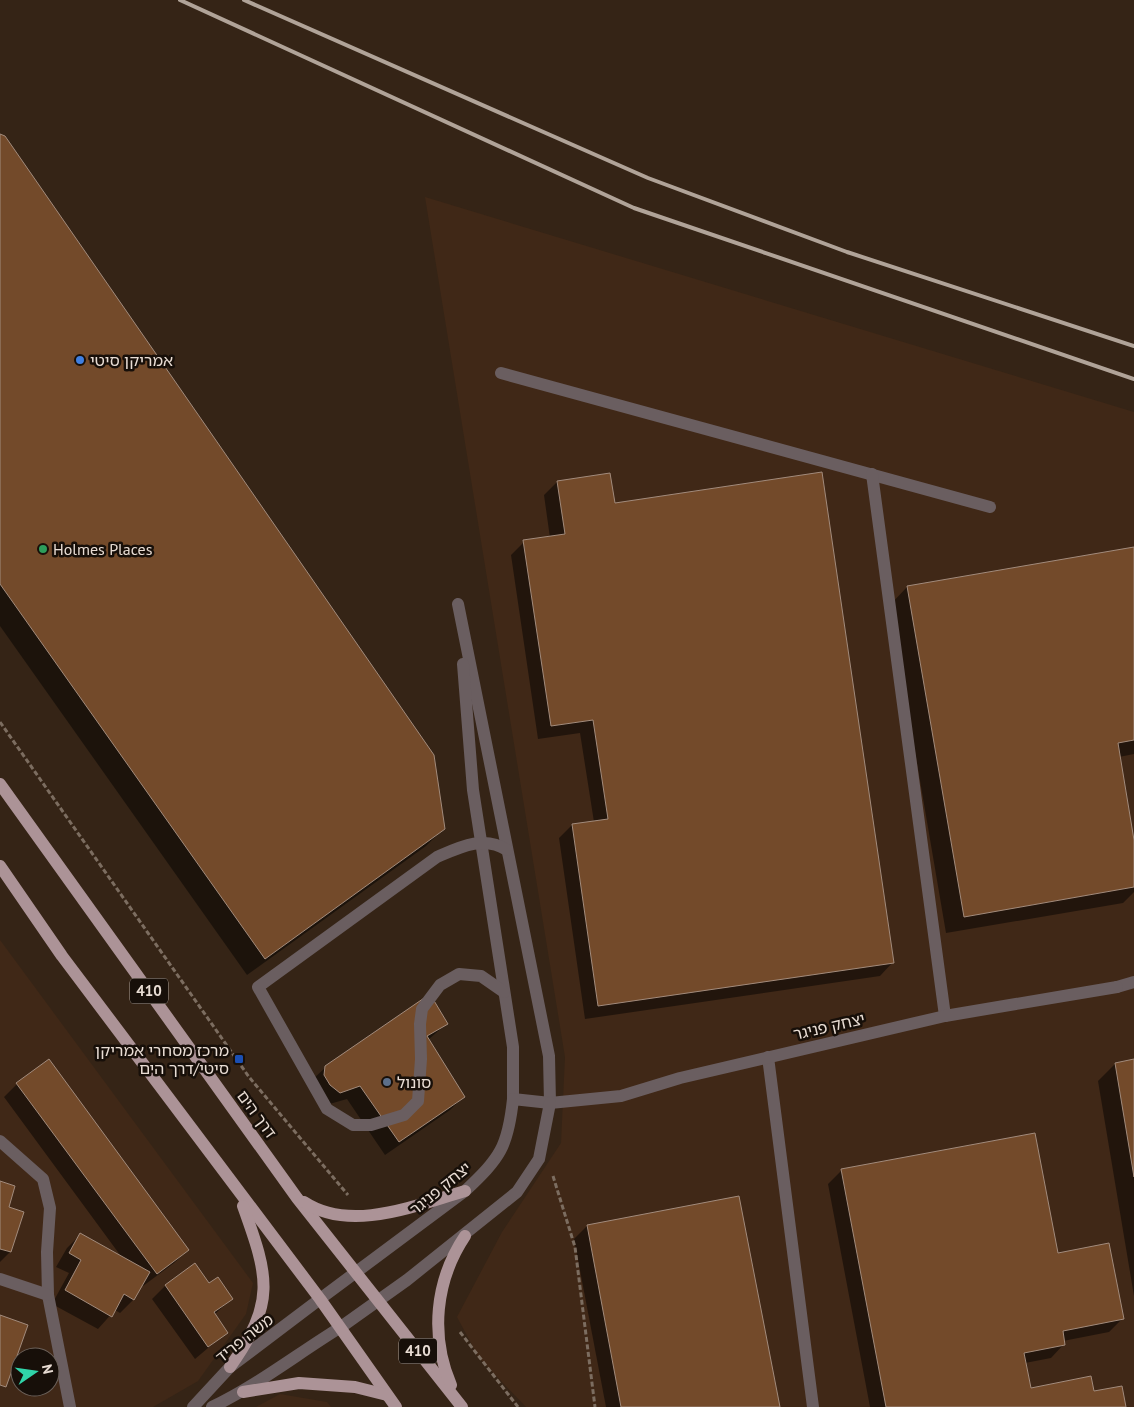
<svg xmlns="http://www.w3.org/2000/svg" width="1134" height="1407" font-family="'PT Sans','Noto Sans Hebrew',sans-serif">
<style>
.built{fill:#402817;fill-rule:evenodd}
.shadow{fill:#0007}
.building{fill:#734a2a;stroke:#a28b7c}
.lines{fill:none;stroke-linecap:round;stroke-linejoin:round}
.path{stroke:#7c6d60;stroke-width:3;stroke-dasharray:5 2.5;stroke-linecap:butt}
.service{stroke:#6a5e60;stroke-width:12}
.minor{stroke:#6a5e60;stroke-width:12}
.tertiary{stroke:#6a5e60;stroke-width:12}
.primary{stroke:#ac9397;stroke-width:12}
.rail{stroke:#b0a398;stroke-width:4}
.shop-dot{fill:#3f7fe0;stroke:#170f09;stroke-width:2}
.leisure-dot{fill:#2e9e5b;stroke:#170f09;stroke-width:2}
.transit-dot{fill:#1a4fb4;stroke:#170f09;stroke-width:2}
.service-dot{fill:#5c6f8a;stroke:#170f09;stroke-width:2}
.labels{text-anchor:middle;stroke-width:5;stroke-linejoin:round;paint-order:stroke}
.shield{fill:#170f09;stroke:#aa9f97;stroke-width:1}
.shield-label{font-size:15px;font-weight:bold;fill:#e9ddd4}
.poi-label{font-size:16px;fill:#e9ddd4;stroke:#170f09;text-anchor:start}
.street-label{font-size:16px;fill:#e9ddd4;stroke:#170f09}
</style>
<rect width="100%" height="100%" fill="#352416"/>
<g class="built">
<polygon points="425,197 1134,412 1134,1407 526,1407 479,1358 457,1317 502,1232 561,1143 565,1057"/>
<path d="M0,940L253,1283L246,1314L198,1381L153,1407H0ZM20,1357H50V1387H20Z"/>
<polygon points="280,1394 327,1402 331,1407 256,1407"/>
</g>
<g class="shadow">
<polygon points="0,135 444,828 426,846 247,975 0,626"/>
<polygon points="557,482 614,504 893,962 880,976 585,1019 559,838 572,825 594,822 580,733 538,739 511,555 524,542 550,538 544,495"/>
<polygon points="1134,548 1134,754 1119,757 1134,847 1134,892 1123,903 946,933 890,605 907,587"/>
<polygon points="446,1024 428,1040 463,1097 450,1110 385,1155 347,1099 326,1105 312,1080 326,1067"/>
<polygon points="1134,1061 1134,1296 1098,1081 1115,1064"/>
<polygon points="17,1084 188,1250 174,1263 143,1286 142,1284 133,1300 120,1313 115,1310 98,1329 52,1304 69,1273 56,1267 67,1248 80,1235 123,1259 4,1097"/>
<polygon points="1034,1134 1057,1254 1122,1319 1109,1332 1063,1341 1064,1344 1051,1358 1025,1363 1030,1389 1093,1393 1124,1407 870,1407 828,1184 841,1171"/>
<polygon points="0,1183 7,1207 10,1252 0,1262"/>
<polygon points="738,1197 778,1407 606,1407 574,1239 587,1226"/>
<polygon points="194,1265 209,1285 232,1298 214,1315 227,1332 195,1359 152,1299 165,1286"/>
</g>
<g class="building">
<polygon points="0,134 5,136 434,755 445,829 265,959 0,584"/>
<polygon points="822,472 894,963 598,1006 572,824 608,819 593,720 551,726 523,540 565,534 557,481 610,473 615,503"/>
<polygon points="1134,547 1134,740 1118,743 1134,840 1134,887 964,917 907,586"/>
<polygon points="430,994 448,1024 427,1036 465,1097 399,1142 360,1086 340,1093 330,1085 324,1075 325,1066"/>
<polygon points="49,1059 189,1250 157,1274 16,1083"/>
<polygon points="1134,1059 1134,1177 1115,1063"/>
<polygon points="1035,1133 1058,1253 1109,1243 1124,1319 1063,1331 1065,1345 1024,1353 1031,1388 1091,1376 1094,1391 1122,1386 1126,1407 886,1407 841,1169"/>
<polygon points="0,1181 15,1186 9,1207 24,1212 11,1252 0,1249"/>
<polygon points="739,1196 780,1407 621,1407 587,1225"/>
<polygon points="80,1233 150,1272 134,1300 124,1294 112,1317 65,1290 81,1260 69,1253"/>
<polygon points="195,1263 209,1283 218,1277 233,1299 214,1312 228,1333 208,1347 165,1285"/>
<polygon points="0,1315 28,1325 6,1387 0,1385"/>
</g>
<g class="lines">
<g class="path">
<polyline points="0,722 249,1077 348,1195"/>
<polyline points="553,1176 575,1247 595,1407"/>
<polyline points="460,1332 518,1407"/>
</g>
<g class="service">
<polyline points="501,373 990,507"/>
<polyline points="872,474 945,1016"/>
<polyline points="458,604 549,1056 550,1103"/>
<polyline points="463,664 473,790 513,1047 513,1099"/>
<polyline points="1117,987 1134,982"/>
<path d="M504,992L481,976L459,974L440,985L422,1009L420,1024L421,1059L418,1101L404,1115L371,1125H353L327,1109L258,987L437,857C460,847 484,835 507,850"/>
<polyline points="768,1057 813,1407"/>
<polyline points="0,1141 43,1179 50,1208 47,1252 48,1295 70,1407"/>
<polyline points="0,1279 48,1295"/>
</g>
<g class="minor">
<path d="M320,1299L465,1191C500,1158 508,1147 513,1099L550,1103L621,1096L680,1078L945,1016L1117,987"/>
<polyline points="341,1327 407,1280 517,1192 539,1159 550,1103"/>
</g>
<g class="tertiary">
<polyline points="193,1407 230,1367 320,1299"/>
<path d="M212,1407C258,1385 297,1354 341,1327"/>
</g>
<g class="primary">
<polyline points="0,784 297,1198 462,1407"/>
<polyline points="0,866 62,956 320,1299 396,1407"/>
<path d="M304,1202C351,1233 416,1205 465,1191"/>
<path d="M230,1367C276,1302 269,1278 243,1206"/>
<path d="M451,1385C430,1336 435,1281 465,1236"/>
<polyline points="243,1392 299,1383 355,1387 387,1395"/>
</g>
<g class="rail">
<polyline points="180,0 634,208 1134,379"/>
<polyline points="244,0 648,178 847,252 1134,346"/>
</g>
</g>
<circle class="shop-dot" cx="80" cy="360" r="5"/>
<circle class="leisure-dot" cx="43" cy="549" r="5"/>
<rect class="transit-dot" x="234" y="1054" width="10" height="10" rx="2.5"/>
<circle class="service-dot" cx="387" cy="1082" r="5"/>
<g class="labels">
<g class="shield">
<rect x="130" y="978.5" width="38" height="25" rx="4"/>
<rect x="399" y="1338.5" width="38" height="25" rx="4"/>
</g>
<g class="shield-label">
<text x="149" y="996">410</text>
<text x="418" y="1356">410</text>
</g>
<g class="poi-label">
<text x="90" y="366">אמריקן סיטי</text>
<text x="53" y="555">Holmes Places</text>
<text x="229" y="1056" text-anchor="end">מרכז מסחרי אמריקן<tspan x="229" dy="18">סיטי/דרך הים</tspan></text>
<text x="397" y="1088">סונול</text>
</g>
<g class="street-label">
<text transform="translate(829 1026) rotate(-13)" y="6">יצחק פניגר</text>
<text transform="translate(257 1114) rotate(54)" y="6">דרך הים</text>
<text transform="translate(440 1188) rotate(-39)" y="6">יצחק פניגר</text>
<text transform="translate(244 1338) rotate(-38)" y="6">משה פריד</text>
</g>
</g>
<g transform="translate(35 1372) rotate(77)"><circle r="24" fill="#170f09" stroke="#6b615a"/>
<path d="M0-4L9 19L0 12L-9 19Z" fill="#30d4a9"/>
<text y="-8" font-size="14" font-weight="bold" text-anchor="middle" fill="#e9ddd4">N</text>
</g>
</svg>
